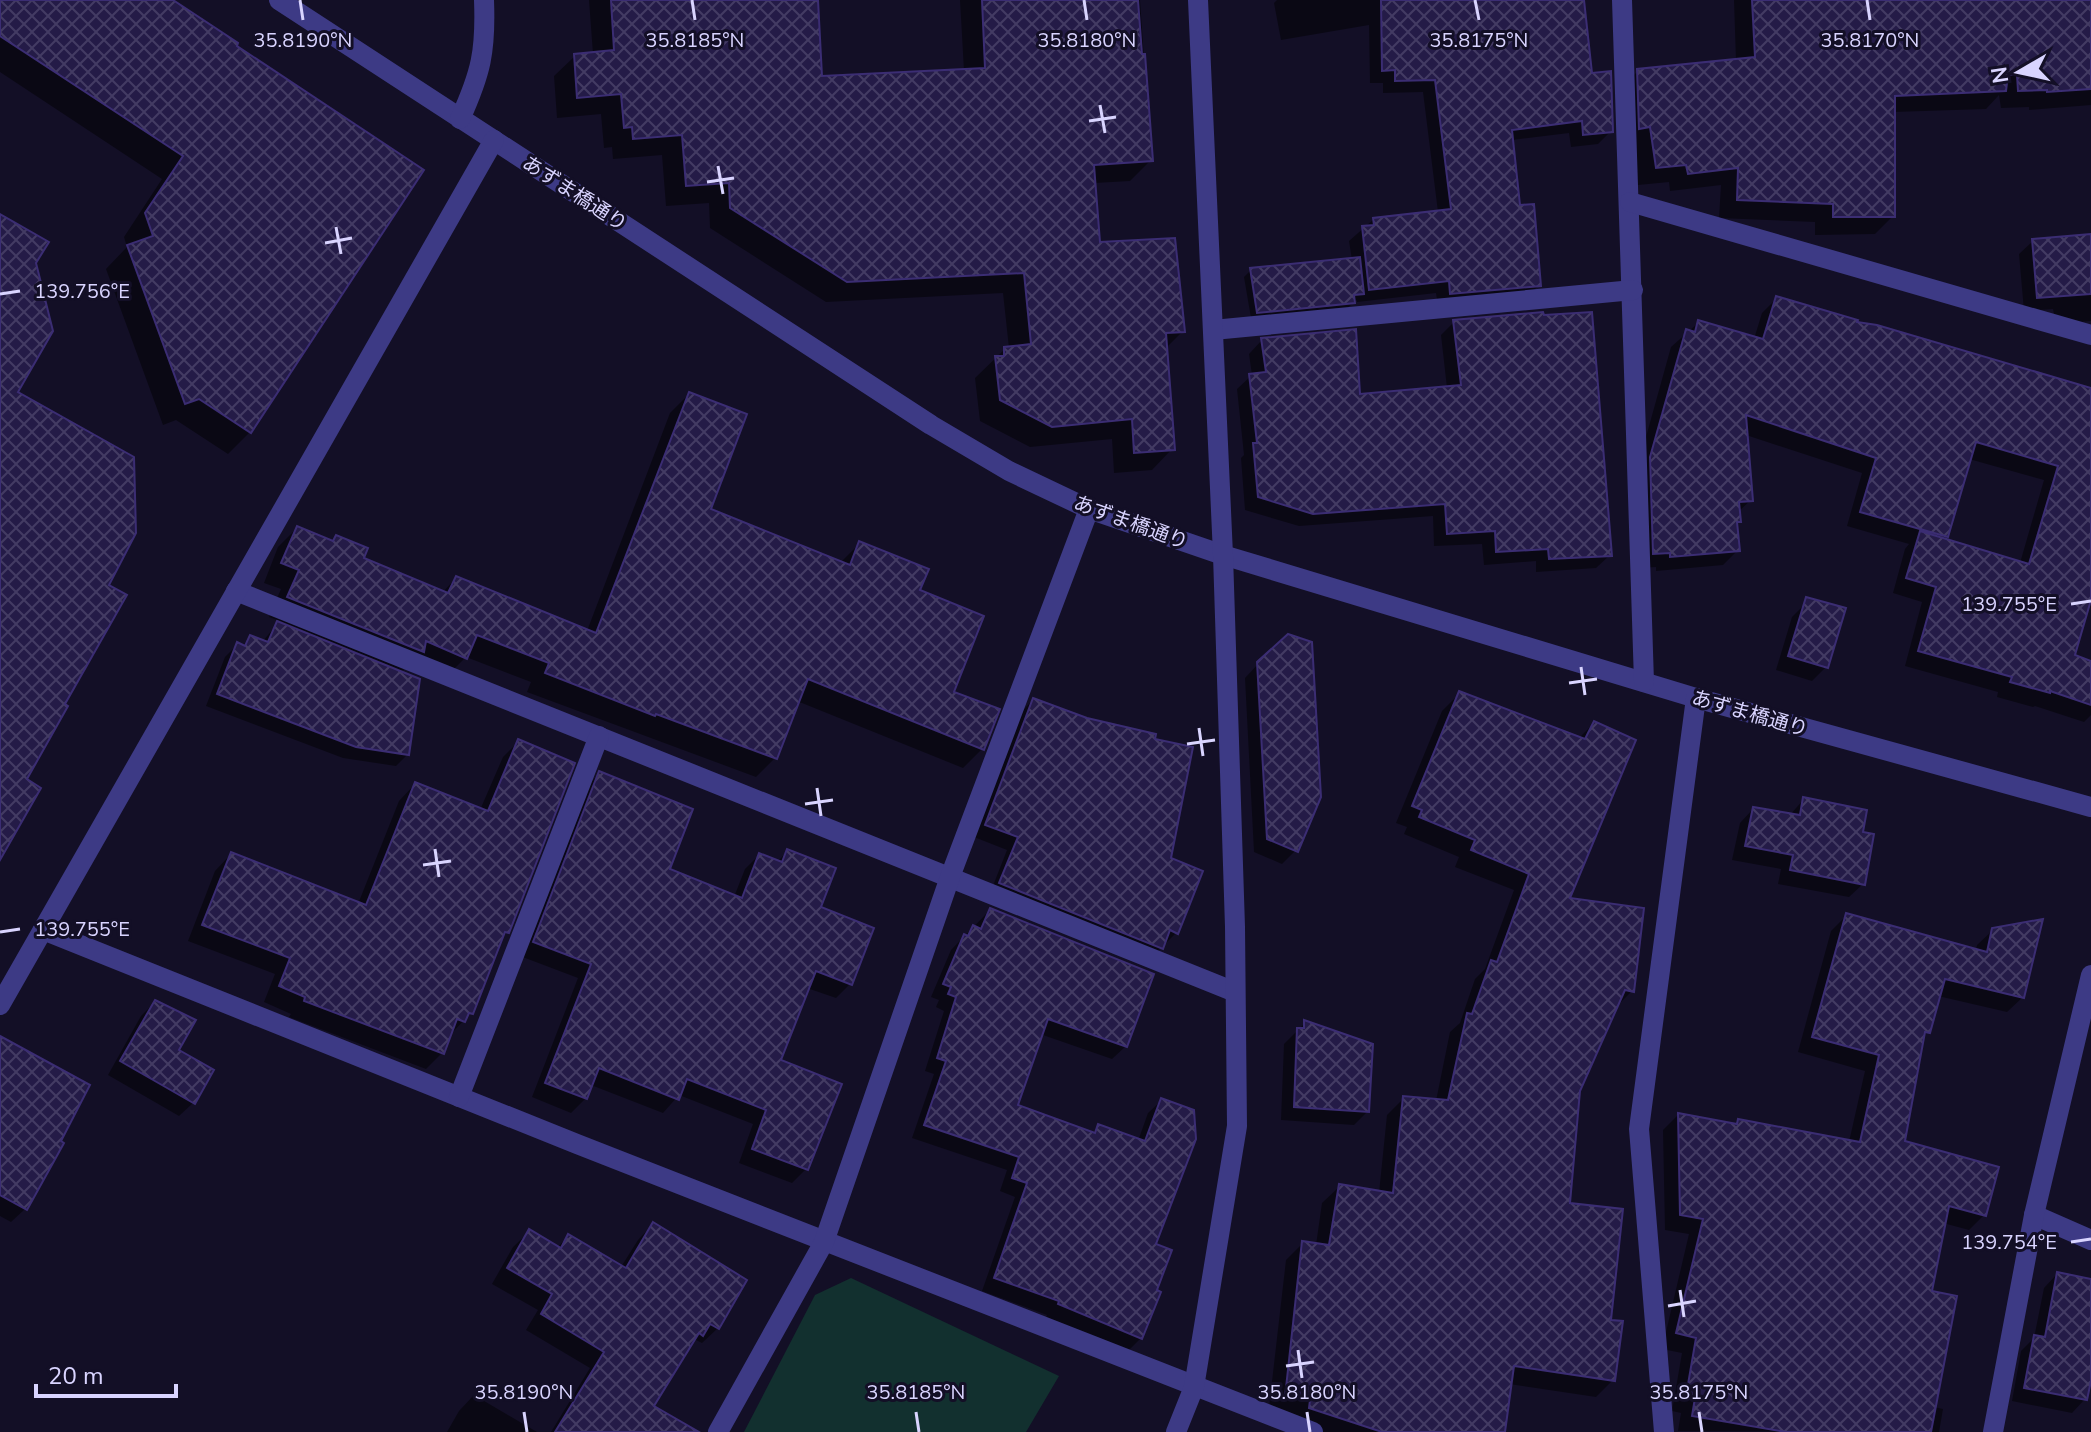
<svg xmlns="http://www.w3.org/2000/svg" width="2091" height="1432" font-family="'Nunito Sans','Noto Sans JP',sans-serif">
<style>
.grass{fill:#12302f}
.shadow{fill:#0007;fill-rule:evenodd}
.building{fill:url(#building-cross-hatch);stroke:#3b2d73;stroke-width:2}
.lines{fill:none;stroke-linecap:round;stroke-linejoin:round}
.minor{stroke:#3d3a85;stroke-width:20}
.ticks{fill:none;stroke:#d9d4ff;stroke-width:3}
.labels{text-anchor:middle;stroke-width:6;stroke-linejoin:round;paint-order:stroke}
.street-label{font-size:20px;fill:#d9d4ff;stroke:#130f26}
.ticks-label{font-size:20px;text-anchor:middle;fill:#d9d4ff;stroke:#130f26;stroke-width:6;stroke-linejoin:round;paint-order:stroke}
</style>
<defs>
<pattern id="building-cross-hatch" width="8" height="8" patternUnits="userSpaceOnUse" patternTransform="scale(2)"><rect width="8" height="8" fill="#241b47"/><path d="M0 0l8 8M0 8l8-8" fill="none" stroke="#433b63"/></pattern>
</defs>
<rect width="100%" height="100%" fill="#130f26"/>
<polygon class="grass" points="851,1278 1059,1376 1026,1432 744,1432 815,1295"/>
<g class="shadow">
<polygon points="0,0 167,0 250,432 228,454 176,420 163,425 106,269 127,247 124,237 162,179 0,72"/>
<polygon points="589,0 816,0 820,78 964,71 960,0 1140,0 1151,160 1130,181 1094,183 1098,244 1183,331 1165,349 1172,449 1152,470 1114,473 1112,439 1030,447 980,421 975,378 1005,349 1009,348 1003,293 826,302 710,228 709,203 666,206 662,155 613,159 612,147 604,148 601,114 557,118 554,76 575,56 593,54"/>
<polygon points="1277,0 1581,0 1590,75 1611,131 1598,144 1571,147 1569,133 1511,140 1518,207 1539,285 1526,298 1438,306 1436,293 1357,302 1357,300 1346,309 1251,318 1244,277 1251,270 1352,260 1349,241 1374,219 1438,212 1423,92 1383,93 1383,83 1370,83 1369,25 1281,40 1274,3"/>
<polygon points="1734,0 2091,0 2091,105 2029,110 2029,107 2001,108 1999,95 1986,109 1893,112 1893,216 1875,234 1815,235 1815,222 1719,218 1721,185 1670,191 1669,182 1638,185 1620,89 1638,71 1736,61"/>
<polygon points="2091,236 2091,321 2056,324 2053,309 2024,311 2019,254 2033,241"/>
<path d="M1777,298L1855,324L2091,390V593L2072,657L2091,663V715L2084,722L2035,706L2033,707L1997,697L1998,692L1905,666L1922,602L1893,593L1905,549L1909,544L1847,526L1862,473L1746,435L1751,500L1738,512L1739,521L1736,524L1738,550L1723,565L1656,571V567L1639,568L1636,473L1671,347L1698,323L1754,339L1762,313ZM1969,459L2044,480L2020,563L1942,540L1947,536Z"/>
<polygon points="1454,322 1610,555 1596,568 1536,572 1536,561 1484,565 1482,544 1434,546 1433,516 1299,526 1245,510 1241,458 1244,455 1237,389 1252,375 1249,354 1262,340 1358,396 1447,388 1441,335"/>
<polygon points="689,394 709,510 840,563 860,543 918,591 952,693 982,749 963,768 797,701 775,758 756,777 527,692 531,682 466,657 446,677 411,662 400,673 408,754 396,766 343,758 206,706 225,657 237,645 241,647 250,638 262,642 280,621 269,617 281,589 264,583 278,547 297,528 331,542 336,537 362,560 442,593 456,578 587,631 670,413"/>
<polygon points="1806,603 1826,667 1812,681 1776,670 1792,617"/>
<polygon points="1259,663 1296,850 1282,864 1254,852 1245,678"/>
<polygon points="1459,694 1578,739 1594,723 1567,899 1632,991 1616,1007 1578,1091 1568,1205 1609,1321 1613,1380 1596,1397 1509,1384 1503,1432 1315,1432 1268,1416 1286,1260 1303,1243 1316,1245 1322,1203 1339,1187 1379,1193 1387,1115 1404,1098 1436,1101 1450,1032 1460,1023 1475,979 1485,969 1514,890 1455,867 1459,857 1404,834 1407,827 1396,823 1442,711"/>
<polygon points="1033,700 1169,859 1176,933 1149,960 989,896 1007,850 974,837 1021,712"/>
<polygon points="519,741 507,932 501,938 471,1013 448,1037 442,1053 426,1069 289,1017 291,1014 264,1002 275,974 188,941 215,871 231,854 358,904 399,801 415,784 480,810 503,757"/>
<polygon points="600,773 667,871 734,897 745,869 759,855 777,862 788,851 819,908 850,984 836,998 807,988 779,1061 806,1169 792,1183 739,1163 753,1124 679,1095 663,1113 591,1085 586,1098 571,1113 532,1097 578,978 520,956 586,787"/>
<polygon points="1804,799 1860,834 1863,884 1849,897 1778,884 1781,869 1732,860 1740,823 1753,809 1789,816"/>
<polygon points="990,910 1126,1046 1112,1059 1040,1034 1015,1107 1092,1134 1099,1127 1138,1141 1148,1113 1162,1100 1154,1245 1141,1338 1127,1352 1046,1318 1047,1315 982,1291 1015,1197 1000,1191 1007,1170 912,1138 934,1074 925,1071 944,1011 936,1007 939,1000 931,997 951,950"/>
<polygon points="1846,916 1976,951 1977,945 1993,930 2023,997 2007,1012 1938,996 1928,1032 1922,1037 1902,1143 1984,1215 1969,1230 1943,1223 1930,1293 1934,1407 1943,1409 1939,1432 1678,1431 1681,1413 1672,1411 1682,1353 1662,1349 1689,1234 1665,1230 1663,1130 1678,1115 1735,1125 1739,1121 1849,1142 1865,1071 1798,1052 1831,931"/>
<polygon points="155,1002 176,1050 193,1103 179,1116 108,1075 141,1016"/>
<polygon points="1305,1023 1368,1111 1354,1125 1281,1120 1284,1044"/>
<polygon points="0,1054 25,1209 11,1222 0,1216"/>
<polygon points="653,1224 718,1328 702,1343 696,1340 687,1349 651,1407 644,1432 551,1432 590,1368 526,1330 538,1310 492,1284 513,1247 529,1232 557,1248 568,1236 621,1267 638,1240"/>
<polygon points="2057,1274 2091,1281 2091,1373 2085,1399 2072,1413 2012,1401 2021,1351 2034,1338 2044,1288"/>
<polygon points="474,1395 537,1432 447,1432 459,1411"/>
</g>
<g class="building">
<polygon points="0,0 173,0 238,43 237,46 424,170 251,433 199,399 185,404 127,245 153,236 145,213 183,156 0,36"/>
<polygon points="611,0 818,0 822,76 985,68 982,0 1138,0 1142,54 1145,54 1153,161 1094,165 1100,242 1175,238 1185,332 1166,333 1175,450 1134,453 1132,419 1052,427 1000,400 995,356 1004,356 1004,347 1031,344 1024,273 847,282 730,208 729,183 686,186 682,135 633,139 632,127 624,128 621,94 577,98 574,54 614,50"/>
<polygon points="1381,0 1584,0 1592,73 1611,71 1613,132 1583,135 1582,121 1512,130 1520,205 1534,204 1541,286 1450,294 1449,281 1369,290 1362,226 1374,225 1373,218 1451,209 1435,80 1395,81 1395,70 1382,71"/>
<polygon points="1752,0 2091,0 2091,89 2047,92 2047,90 2018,91 2017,75 2008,75 2006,91 1895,96 1895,217 1833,217 1833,204 1737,200 1738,168 1688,174 1686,165 1656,168 1650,127 1639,129 1637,69 1755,57"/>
<polygon points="0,214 49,242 36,263 53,331 18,392 134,457 136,533 109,585 127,595 65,704 68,706 27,779 41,788 0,860"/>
<polygon points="2091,234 2091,294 2037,298 2032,239"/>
<polygon points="1360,257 1364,294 1354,295 1355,303 1257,313 1250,268"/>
<polygon points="1776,296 1858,320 1857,322 1877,325 2091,388 2091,600 2075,655 2091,661 2091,705 2050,691 2050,693 2010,682 2012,677 1918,651 1936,587 1906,578 1920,531 2029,564 2058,466 1976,442 1948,537 1860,512 1876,458 1746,415 1753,501 1739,502 1741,522 1737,522 1740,551 1670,557 1670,553 1653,554 1650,457 1686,329 1695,332 1698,320 1763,339"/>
<polygon points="1543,312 1544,315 1592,312 1612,556 1549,559 1548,549 1496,552 1495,531 1447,534 1445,504 1313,514 1258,497 1253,443 1257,443 1249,374 1266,372 1261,338 1356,329 1360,394 1461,385 1453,320"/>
<polygon points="689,392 747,414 711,509 850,565 859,541 929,569 920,590 984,616 954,692 1000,709 984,750 808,679 777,759 656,714 655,716 545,673 549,663 477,635 467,659 426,641 424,652 287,597 299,570 281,563 297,526 333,541 336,535 368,548 364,558 448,593 456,576 596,633"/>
<polygon points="1806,597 1846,608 1828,668 1788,656"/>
<polygon points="277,621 420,679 409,755 356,747 217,694 237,642 245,646 250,635 268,642"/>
<polygon points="1288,634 1312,642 1321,797 1298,852 1267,839 1257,662"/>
<polygon points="1459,691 1585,739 1594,721 1636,740 1570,898 1644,908 1634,992 1625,990 1580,1091 1570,1203 1623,1209 1611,1320 1623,1321 1615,1381 1514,1366 1505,1432 1382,1432 1309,1408 1310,1400 1285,1397 1302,1241 1329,1245 1339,1184 1393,1193 1403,1096 1448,1100 1467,1013 1472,1014 1491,960 1497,962 1529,874 1471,850 1475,840 1419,817 1422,810 1412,806"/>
<polygon points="1033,698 1087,718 1156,734 1155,739 1193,747 1171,858 1203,871 1178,934 1170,930 1163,949 999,883 1018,837 985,825"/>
<polygon points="518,739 575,763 509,933 505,932 473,1014 469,1013 465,1022 457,1019 444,1054 304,1001 305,997 279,986 290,958 202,925 231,852 366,905 415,782 488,811"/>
<polygon points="599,771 693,809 670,869 742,898 759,853 782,862 787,849 836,868 821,907 874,928 852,985 816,971 781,1060 842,1084 808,1170 752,1149 766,1110 687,1079 679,1100 599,1068 587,1099 545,1083 591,964 533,942"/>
<polygon points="1803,797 1867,810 1863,832 1874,834 1865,885 1790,870 1793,855 1745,846 1753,807 1800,815"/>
<polygon points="990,908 1154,974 1127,1047 1048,1019 1018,1105 1095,1133 1098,1124 1145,1141 1161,1098 1194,1110 1196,1139 1156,1244 1172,1250 1157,1290 1161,1292 1142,1339 1058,1304 1059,1301 994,1278 1027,1183 1012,1178 1019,1157 924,1125 946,1061 937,1058 956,997 948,994 951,987 943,984 964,934 968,936 973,925 981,929"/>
<polygon points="1846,913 1987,952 1992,928 2043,919 2024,998 1945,979 1930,1033 1925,1032 1905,1141 1999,1167 1986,1216 1949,1206 1932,1291 1957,1296 1931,1432 1786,1432 1692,1416 1695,1398 1686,1396 1696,1338 1676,1333 1703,1219 1680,1215 1678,1113 1737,1124 1738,1119 1860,1142 1879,1055 1812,1037"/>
<polygon points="155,1000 196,1020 179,1050 214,1070 195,1104 120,1061"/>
<polygon points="1304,1020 1373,1044 1369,1112 1294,1107 1297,1028 1304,1028"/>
<polygon points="0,1036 90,1085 61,1141 64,1143 27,1210 0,1195"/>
<polygon points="653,1222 747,1280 719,1329 710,1324 703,1336 699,1333 654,1406 699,1432 555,1432 604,1352 541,1314 552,1294 507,1268 529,1229 561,1248 568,1234 626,1268"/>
<polygon points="2057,1272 2091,1279 2091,1381 2087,1400 2024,1388 2034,1335 2045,1337"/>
</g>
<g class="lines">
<g class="minor">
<polyline points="279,0 931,425 1009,471 1089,509 1223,555 1696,698 2091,807"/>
<polyline points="1622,0 1644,682"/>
<path d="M460,119C481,73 486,51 484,0"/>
<polyline points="1630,202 2091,335"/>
<polyline points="1213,330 1633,290"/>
<polyline points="236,591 1235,992"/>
<polyline points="43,930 577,1144 1313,1432"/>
<polyline points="0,1005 494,140"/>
<polyline points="459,1097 599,736"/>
<polyline points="2034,1215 2091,1240"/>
<polyline points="718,1432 824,1242 950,877 1089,509"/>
<polyline points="1176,1432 1194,1387 1237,1126 1235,927 1223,555 1198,0"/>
<polyline points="1664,1432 1639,1129 1696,698"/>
<polyline points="1993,1432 2034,1215 2091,975"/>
</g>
</g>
<path class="ticks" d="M300,0L303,20M692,0L695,20M1084,0L1087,20M1475,0L1479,20M1867,0L1870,20M1100,105L1105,133M1089,121L1116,117M718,166L723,194M707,182L734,178M336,227L341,254M325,243L352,238M0,294L20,291M2071,604L2091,601M1581,667L1585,695M1569,683L1597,679M1199,728L1203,756M1187,744L1215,740M817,788L821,816M805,804L833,800M435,849L439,877M423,865L451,861M0,932L20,929M2071,1242L2091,1239M1680,1290L1684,1317M1668,1306L1696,1301M1298,1350L1302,1378M1286,1366L1314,1362M524,1412L527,1432M916,1412L919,1432M1307,1412L1310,1432M1699,1412L1702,1432"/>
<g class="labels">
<g class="street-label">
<text transform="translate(575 193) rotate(33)" y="7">あずま橋通り</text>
<text transform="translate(1131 522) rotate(20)" y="7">あずま橋通り</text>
<text transform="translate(1750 713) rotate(16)" y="7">あずま橋通り</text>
</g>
</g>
<g class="ticks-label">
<text x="1870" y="47">35.8170°N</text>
<text x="303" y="47">35.8190°N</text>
<text x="695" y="47">35.8185°N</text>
<text x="1087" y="47">35.8180°N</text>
<text x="1479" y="47">35.8175°N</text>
<text x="82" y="298">139.756°E</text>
<text x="2009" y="611">139.755°E</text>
<text x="82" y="936">139.755°E</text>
<text x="2009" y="1249">139.754°E</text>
<text x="524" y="1399">35.8190°N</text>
<text x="916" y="1399">35.8185°N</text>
<text x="1307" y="1399">35.8180°N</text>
<text x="1699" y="1399">35.8175°N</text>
</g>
<g transform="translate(2019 72) rotate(261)" stroke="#130f26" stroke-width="6" paint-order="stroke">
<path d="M0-6L14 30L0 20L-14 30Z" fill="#d9d4ff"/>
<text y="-12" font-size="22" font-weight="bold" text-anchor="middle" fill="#d9d4ff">N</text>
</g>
<path d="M36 1384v12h140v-12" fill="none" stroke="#d9d4ff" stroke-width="4"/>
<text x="48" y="1384" font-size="24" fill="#d9d4ff" stroke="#130f26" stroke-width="6" paint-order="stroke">20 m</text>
</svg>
